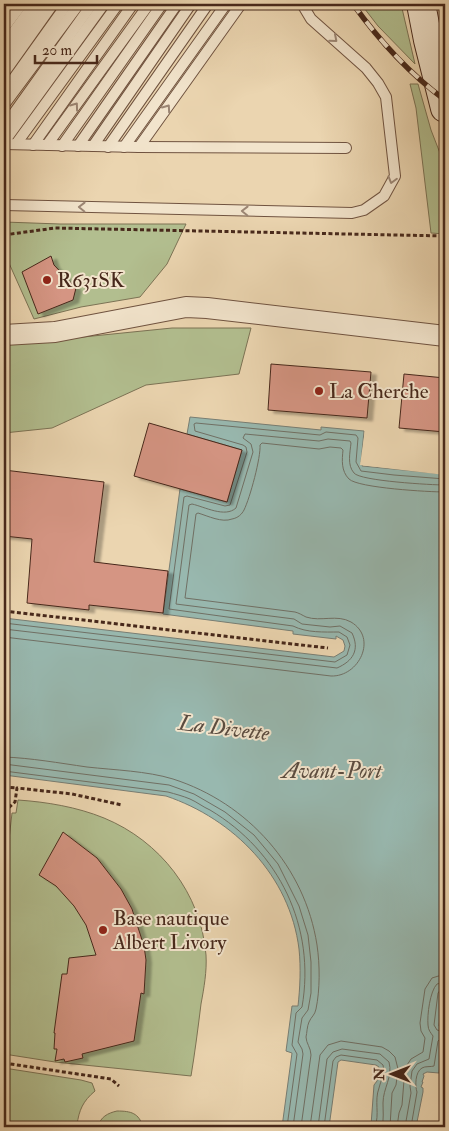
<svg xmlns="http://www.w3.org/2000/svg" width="449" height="1131" font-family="'IM FELL Double Pica',serif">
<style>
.green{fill:#b2be8f;stroke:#7c7355}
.water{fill:#98b8af;stroke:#787e74}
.pier{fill:#ebd5b0}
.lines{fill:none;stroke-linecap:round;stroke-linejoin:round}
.shore{stroke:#707065;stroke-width:1}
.building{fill:#d59583;stroke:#47281b;filter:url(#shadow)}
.lane-casing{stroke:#705340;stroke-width:12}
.street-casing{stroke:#705340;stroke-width:22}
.secondary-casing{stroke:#47281b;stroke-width:30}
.path{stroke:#47281b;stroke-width:3;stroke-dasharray:4 2.5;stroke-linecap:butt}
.lane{stroke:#f2e4cc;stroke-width:10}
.street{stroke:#f2e4cc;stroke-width:20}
.secondary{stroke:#f2e4cc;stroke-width:28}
.rail-casing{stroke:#47281b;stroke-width:5.5}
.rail{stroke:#f2e4cc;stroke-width:4;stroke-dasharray:11;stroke-linecap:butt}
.oneway{stroke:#9c8674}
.poi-dot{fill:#8f2418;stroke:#f2e4cc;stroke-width:2}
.labels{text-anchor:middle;stroke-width:4;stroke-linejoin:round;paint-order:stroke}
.poi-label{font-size:21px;fill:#47281b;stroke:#f2e4cc;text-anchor:start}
.water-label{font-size:22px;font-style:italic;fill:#5b4c40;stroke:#f2e4cc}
</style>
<defs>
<filter id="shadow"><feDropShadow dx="5.5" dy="3" stdDeviation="1" flood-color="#0004"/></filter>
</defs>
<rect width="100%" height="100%" fill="#ebd5b0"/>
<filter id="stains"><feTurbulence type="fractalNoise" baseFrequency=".004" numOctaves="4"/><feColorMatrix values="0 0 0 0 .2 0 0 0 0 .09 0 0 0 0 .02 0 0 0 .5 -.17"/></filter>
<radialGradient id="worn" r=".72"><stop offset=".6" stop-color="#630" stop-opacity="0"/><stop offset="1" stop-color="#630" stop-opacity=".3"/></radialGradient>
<g class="green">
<polygon points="361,4 401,4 415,64 378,26"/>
<polygon points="410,84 418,84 431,130 445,166 445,234 431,233 416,108"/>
<polygon points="4,222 60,224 186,224 167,264 140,297 81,307 34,319 4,252"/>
<polygon points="172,328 251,328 239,374 146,385 52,428 4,433 4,345"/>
<path d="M18,800C47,802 77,807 104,818C160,841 201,893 206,955C207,971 204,988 201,1004C198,1028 195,1052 191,1076L55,1062L4,1054V884L12,813H16Z"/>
<path d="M4,1068L81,1080L92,1083L95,1091C83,1101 79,1110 77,1125L60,1124L59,1127H4Z"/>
<path d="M117,1111C131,1111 139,1113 143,1127H98C100,1117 108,1113 117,1111Z"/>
</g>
<path class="water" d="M190,417L321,430V427L364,431L361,462L363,463L362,466L445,474V975L439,1026L445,1027L439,1073L427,1072L423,1074L424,1076L422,1082H423L421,1087L423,1088V1092L416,1127H362L363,1124L371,1125L374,1085L377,1081L379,1067L376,1065L341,1060L338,1062L329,1127H282L292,1053L286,1051L292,1006H298C300,988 301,968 299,949C290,876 234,819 166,796L4,775V618L334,657L344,651L345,646L343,640L336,636V639L293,634V631L163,614L180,489L227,502L242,450L187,434Z"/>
<polygon class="pier" points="365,430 366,431 363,461 365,464 445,471 445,475 360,465"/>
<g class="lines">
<g class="shore">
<path d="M4,623L335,662L347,655L350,645L347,637L339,632C324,632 307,633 293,626L169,609L184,497L187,496L225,506L230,505L247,452L246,447L243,445L195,431L194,424L196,423L320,435L326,432L356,435L358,438L356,462L361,471L394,475L445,479"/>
<path d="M4,629L337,668C353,661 360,650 352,633L340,626L330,627L302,624L294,619L176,604L189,505L192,504C205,507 225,518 236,508L253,452L251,444L243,438L245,434L319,441L328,439L350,441L351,443C350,453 347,465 354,473C360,481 432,485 445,485"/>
<path d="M4,637L331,676C359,677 378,638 351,622C337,614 321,622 306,617C302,615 299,613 295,612L185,598L196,514L198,513C208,516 222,523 232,519C238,518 242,514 244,510C250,498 261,457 260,445L262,443L319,449L330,447L341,448L343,450C342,460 341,471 349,479C358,488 429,492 445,492"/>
<path d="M4,757C31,758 59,763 87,767C114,770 147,771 173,779C248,803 305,867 317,945C320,965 320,990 316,1009C315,1015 311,1017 309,1022C307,1026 307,1033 306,1037C306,1043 311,1048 311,1055L301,1127"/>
<polyline points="4,764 169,785 194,794 225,812 254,835 278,864 299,906 308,935 311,962 311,993 308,1010 302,1018 298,1042 302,1049 303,1054 293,1127"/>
<path d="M4,771L168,792C175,794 183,796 190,799C197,802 203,807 210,810C279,851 316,927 302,1007L296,1013L292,1045L297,1054L287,1127"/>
<polyline points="445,988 441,989 438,993 434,1025 437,1030 445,1032"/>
<polyline points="310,1127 320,1055 328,1045 341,1041 382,1047 389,1051 395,1057 398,1069 396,1085 392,1093 390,1127"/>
<path d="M318,1127L327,1059L333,1052L342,1049L380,1054L389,1062C393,1077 383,1088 383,1103C383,1111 384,1119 382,1127"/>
<path d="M324,1127L333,1061L336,1057L341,1055L377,1060L383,1065C385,1073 381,1080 379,1088C374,1101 380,1114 375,1127"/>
<polyline points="397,1127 399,1113 402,1105 405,1068 411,1059 423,1052 425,1038 421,1031 420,1023 425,989 432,978 445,974"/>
<path d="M405,1127L411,1093L410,1086L412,1071L417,1064L429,1059L433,1036C431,1033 428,1030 428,1025C427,1015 430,991 437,984L445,982"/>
<path d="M411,1127L417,1092C415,1086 415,1072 422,1068C425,1066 431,1067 434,1066L438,1041L441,1038L445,1037"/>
</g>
</g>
<g class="building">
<polygon points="51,256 54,265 76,288 73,300 38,314 22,272"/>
<polygon points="271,364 371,372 367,418 268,410"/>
<polygon points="404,374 445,378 445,432 399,428"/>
<polygon points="149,423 242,450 227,502 134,476"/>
<polygon points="4,470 104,482 94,562 168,571 163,613 89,605 89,610 27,603 32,539 4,536"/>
<polygon points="63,832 97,858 121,889 132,909 144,946 146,960 144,994 141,993 134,1041 82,1054 83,1058 65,1062 64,1059 55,1061 57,1049 54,1049 55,1033 54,1033 62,974 67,974 69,958 96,955 86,925 74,906 56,886 39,875"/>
</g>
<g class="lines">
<g class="lane-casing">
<g id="lane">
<polyline points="4,14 11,4"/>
<polyline points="4,28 22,4"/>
<polyline points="4,45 34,4"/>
<polyline points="4,57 43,4"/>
<polyline points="4,73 53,4"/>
<polyline points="4,92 67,4"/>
<polyline points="4,105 79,4"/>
<polyline points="4,127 92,4"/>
<polyline points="4,142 104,4"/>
<polyline points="4,144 139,147 346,148"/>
<polyline points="16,144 118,4"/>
<polyline points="33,145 133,4"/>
<polyline points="47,145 149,4"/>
<polyline points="62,146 162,4"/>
<polyline points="78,146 177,4"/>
<polyline points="93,146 191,4"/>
<polyline points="108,147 208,4"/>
<polyline points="124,147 226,4"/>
<polyline points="139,147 241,4"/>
<polyline points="4,205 352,213 364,210 384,196 395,176 386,97 378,83 366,68 311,19 302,4"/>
</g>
</g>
<g class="street-casing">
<polyline id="street" points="4,335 55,332 186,307 207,308 445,336"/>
</g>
<g class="secondary-casing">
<polyline id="secondary" points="421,4 428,40 445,108"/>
</g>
<g class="path">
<polyline points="4,235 55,228 445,236"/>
<polyline points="4,611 328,648"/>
<polyline points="4,787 17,788"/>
<polyline points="4,812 15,802 17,788 72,794 122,805"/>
<polyline points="4,1063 111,1079 119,1086"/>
</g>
<use href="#lane" class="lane"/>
<use href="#street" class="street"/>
<use href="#secondary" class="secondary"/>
<g class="rail-casing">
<path id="rail" d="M353,4C378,39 410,74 445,100"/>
</g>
<use href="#rail" class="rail"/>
</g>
<defs><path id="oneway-chevron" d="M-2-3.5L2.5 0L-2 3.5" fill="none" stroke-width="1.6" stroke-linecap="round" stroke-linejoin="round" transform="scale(1.25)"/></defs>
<g class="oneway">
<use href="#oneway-chevron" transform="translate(334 39) rotate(41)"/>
<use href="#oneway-chevron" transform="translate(75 106) rotate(-54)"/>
<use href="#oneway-chevron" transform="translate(167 108) rotate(-55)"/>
<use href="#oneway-chevron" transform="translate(392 180) rotate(106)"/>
<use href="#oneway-chevron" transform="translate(82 207) rotate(-179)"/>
<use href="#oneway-chevron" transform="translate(245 211) rotate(-179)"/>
</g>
<g class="poi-dot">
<circle cx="47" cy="280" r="5"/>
<circle cx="319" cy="391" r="5"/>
<circle cx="103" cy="930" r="5"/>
</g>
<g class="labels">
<g class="poi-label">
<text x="57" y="287">R631SK</text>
<text x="329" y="398">La Cherche</text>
<text x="113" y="925">Base nautique<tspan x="113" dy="24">Albert Livory</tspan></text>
</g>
<g class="water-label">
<text transform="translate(224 727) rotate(7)" y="8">La Divette</text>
<text x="332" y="778">Avant-Port</text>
</g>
</g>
<rect width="449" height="1131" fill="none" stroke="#ebd5b0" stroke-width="20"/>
<rect x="5" y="5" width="439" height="1121" fill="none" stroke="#47281b" stroke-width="2.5"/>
<rect x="10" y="10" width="429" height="1111" fill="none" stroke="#47281b"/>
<g transform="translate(392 1074) rotate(270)" stroke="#f2e4cc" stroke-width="4" paint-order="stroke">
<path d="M0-4L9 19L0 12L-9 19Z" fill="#47281b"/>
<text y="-8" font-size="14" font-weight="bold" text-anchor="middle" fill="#47281b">N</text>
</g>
<path d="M35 55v8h62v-8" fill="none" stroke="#47281b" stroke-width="2.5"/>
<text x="42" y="55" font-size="15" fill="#47281b" stroke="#f2e4cc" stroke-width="4" paint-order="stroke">20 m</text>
<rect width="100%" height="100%" filter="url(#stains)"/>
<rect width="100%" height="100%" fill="url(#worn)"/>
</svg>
